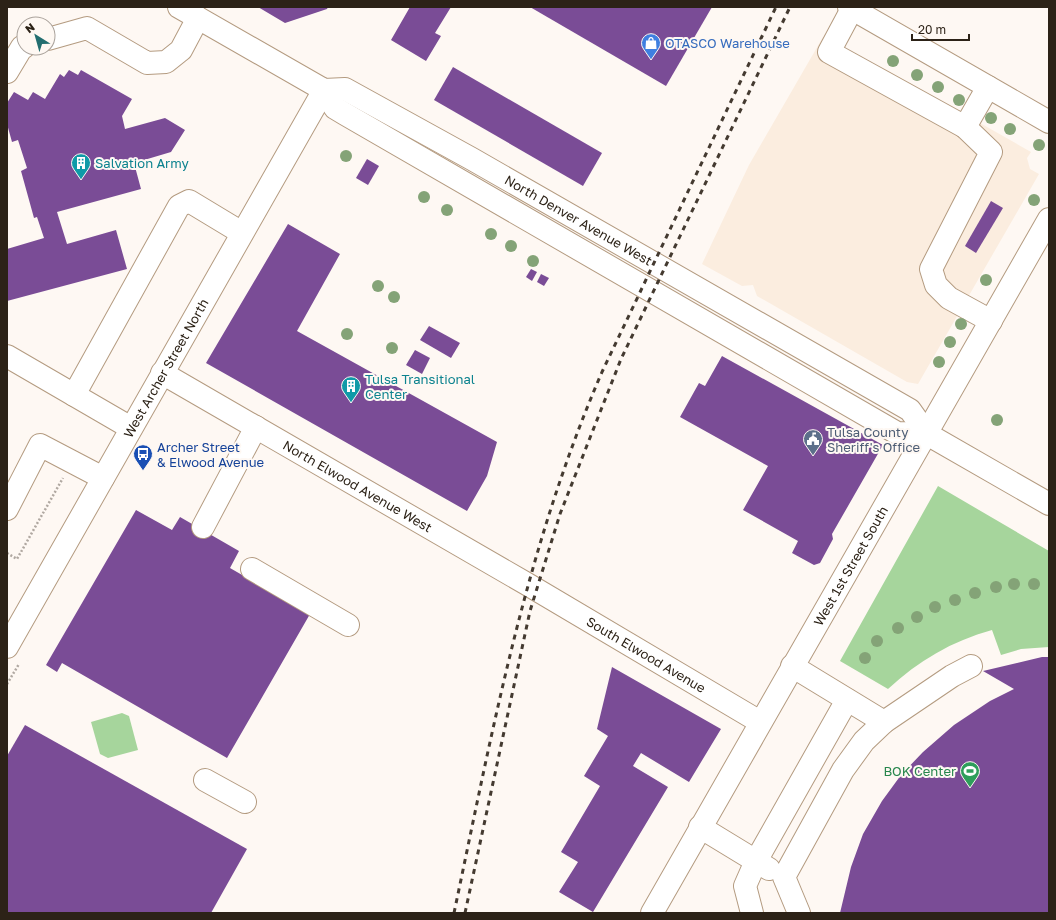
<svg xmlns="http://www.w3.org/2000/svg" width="1056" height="920" font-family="'Golos Text',sans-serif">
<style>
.built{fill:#fbeddf}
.green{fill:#a6d59c}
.building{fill:#7a4c96}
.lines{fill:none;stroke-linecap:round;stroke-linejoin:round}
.minor-casing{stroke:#b49b80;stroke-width:24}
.major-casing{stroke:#b49b80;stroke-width:24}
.path{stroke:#b0a8a1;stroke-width:2.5;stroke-dasharray:2 2;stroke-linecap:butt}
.minor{stroke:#fff;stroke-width:22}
.major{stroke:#fff;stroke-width:22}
.rail{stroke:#443a30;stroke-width:3;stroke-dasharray:5 5;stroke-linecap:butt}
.tree{fill:#84a377}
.labels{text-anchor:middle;stroke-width:4;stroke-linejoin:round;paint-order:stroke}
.shop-label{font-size:13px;fill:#366cbe;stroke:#fef8f3;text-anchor:start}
.culture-label{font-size:13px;fill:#0d838f;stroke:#fef8f3;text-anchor:start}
.street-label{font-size:13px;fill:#2c2217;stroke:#fef8f3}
.service-label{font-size:13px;fill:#4e5e75;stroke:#fef8f3;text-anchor:start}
.transit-label{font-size:13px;fill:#164399;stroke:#fef8f3;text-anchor:start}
.leisure-label{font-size:13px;fill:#27864d;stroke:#fef8f3;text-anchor:end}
</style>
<rect width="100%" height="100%" fill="#fef8f3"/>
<polygon class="built" points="823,37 881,70 883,68 1031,152 1027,158 1030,169 1039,174 918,384 907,382 757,296 753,285 742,286 702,264 749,165"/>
<g class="green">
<path d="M938,486L1049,551V647L1021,649L1001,655L992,630C952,641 918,661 888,689L840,661Z"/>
<polygon points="122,713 129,716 138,750 108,758 100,754 91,722"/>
</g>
<g class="building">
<polygon points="258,7 328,7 327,9 285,23"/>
<polygon points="410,7 451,7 435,33 441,36 426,61 391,40"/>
<polygon points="530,7 712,7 666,86"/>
<polygon points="453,67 602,153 583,186 434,100"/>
<polygon points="69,70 78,75 81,70 132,99 122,116 125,129 165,118 185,130 171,152 134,163 141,189 57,212 67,244 116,230 127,269 7,301 7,249 44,238 37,217 34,218 21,171 27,168 18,140 12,142 7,124 7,103 14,92 28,100 33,92 45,99 60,74 64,77"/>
<polygon points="367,159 379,166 368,185 356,178"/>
<polygon points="991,201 1003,208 976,253 965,246"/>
<polygon points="288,224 340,254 297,331 497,442 487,476 467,511 206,363"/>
<polygon points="531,269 537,272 532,281 526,277"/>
<polygon points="541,274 549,278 544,286 537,282"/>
<polygon points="429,326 460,343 451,358 420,340"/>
<polygon points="415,350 430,358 422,374 406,365"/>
<polygon points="722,356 883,445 832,534 833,539 820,563 814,565 792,553 798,541 743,510 768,466 680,417 699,383 705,386"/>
<polygon points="136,510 172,530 180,517 239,551 230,568 310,614 227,758 62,663 57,672 46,665"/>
<polygon points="1042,657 1049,657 1049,913 840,913 851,867 863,834 882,801 901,775 923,752 954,725 990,701 1014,689 983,671"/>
<polygon points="612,667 721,729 689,782 641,753 633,766 668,787 593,912 559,892 578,862 561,852 600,786 584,776 608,736 597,729"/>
<polygon points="25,725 247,849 211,913 7,913 7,756"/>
</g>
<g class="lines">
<g class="minor-casing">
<g id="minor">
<polyline points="849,7 1049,122"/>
<polyline points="852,9 829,52 965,127 991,152 931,269 936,285 949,298 991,321"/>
<polyline points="48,39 87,28 147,63 166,62 181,50 198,18"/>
<polyline points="7,72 22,47 24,47"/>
<polyline points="965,127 988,87"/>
<polyline points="7,356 131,428"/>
<path id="s1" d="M162,373L527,584L760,722"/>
<polyline points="74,395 179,206 189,201 242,233"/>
<polyline points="7,509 40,445 103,478"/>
<polyline points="203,527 256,427"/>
<polyline points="252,569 348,625"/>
<path id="s2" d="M7,647L324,90"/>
<polyline points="792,666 884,722"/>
<polyline points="205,780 245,802"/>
<polyline points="700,827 769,869"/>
<polyline points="752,913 745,886 756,861 847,700"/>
<polyline points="799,913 784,877 843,770 864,741 884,722 952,676 971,666"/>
</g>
</g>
<g class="major-casing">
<g id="major">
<path id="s3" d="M179,7L324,90L345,89L472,159L910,410L927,434L1049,504"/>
<polyline points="324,90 335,108 345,114 897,433 927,434"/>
<path id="s4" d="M652,913L1049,219"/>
</g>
</g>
<g class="path">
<polyline points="7,553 17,559 63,478"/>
<polyline points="7,684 19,664"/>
</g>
<use href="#minor" class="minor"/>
<use href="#major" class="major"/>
<g class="rail">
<path d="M454,913C493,728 526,547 602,372L776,7"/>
<polyline points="465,913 530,611 560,514 621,359 790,7"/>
</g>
</g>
<g class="tree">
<circle cx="893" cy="61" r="6"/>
<circle cx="917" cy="75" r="6"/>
<circle cx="938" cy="87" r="6"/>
<circle cx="959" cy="100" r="6"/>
<circle cx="991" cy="118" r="6"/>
<circle cx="1010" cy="129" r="6"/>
<circle cx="1039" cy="145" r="6"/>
<circle cx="346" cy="156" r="6"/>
<circle cx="424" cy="197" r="6"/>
<circle cx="1034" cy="200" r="6"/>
<circle cx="447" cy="210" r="6"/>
<circle cx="491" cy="234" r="6"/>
<circle cx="511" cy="246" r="6"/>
<circle cx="533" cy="261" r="6"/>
<circle cx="986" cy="280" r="6"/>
<circle cx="378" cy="286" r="6"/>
<circle cx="394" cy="297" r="6"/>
<circle cx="961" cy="324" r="6"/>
<circle cx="347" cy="334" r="6"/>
<circle cx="950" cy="342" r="6"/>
<circle cx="392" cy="348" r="6"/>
<circle cx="939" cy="362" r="6"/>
<circle cx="997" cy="420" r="6"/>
<circle cx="1014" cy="584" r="6"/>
<circle cx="1034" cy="584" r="6"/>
<circle cx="996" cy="587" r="6"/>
<circle cx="975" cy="593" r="6"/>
<circle cx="955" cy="600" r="6"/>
<circle cx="935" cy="607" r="6"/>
<circle cx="917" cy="617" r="6"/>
<circle cx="898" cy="628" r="6"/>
<circle cx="877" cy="641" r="6"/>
<circle cx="865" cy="658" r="6"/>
</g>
<defs>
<g id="shop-pin" transform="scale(1)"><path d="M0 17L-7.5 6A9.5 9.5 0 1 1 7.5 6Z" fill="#3f7fe0" stroke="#fef8f3"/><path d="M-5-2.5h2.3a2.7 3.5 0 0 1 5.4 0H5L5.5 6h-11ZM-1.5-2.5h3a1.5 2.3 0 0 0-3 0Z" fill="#fff"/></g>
<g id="building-pin" transform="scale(1)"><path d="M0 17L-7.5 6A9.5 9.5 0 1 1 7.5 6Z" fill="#0f9aa8" stroke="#fef8f3"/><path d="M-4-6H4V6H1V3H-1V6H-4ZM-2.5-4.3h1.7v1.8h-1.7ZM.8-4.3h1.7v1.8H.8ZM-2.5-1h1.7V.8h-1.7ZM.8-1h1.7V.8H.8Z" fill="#fff"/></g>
<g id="civic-pin" transform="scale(1)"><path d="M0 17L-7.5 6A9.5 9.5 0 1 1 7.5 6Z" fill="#5c6f8a" stroke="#fef8f3"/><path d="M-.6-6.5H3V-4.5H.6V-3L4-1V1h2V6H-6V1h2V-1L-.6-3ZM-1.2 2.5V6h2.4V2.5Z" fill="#fff"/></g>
<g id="bus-pin" transform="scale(1)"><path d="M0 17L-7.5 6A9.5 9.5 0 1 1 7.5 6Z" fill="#1a4fb4" stroke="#fef8f3"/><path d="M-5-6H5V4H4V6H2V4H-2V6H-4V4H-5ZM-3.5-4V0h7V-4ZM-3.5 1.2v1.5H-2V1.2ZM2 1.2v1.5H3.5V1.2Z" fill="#fff"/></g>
<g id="stadium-pin" transform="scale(1)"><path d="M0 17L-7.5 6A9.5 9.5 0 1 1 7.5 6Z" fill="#2e9e5b" stroke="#fef8f3"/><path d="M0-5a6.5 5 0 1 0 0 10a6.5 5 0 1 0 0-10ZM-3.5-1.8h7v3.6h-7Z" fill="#fff"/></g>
</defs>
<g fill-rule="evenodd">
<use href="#shop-pin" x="651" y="43"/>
<use href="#building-pin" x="81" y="163"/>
<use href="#building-pin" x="351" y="386"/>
<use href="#civic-pin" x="813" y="439"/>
<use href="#bus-pin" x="143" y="454"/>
<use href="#stadium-pin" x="970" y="771"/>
</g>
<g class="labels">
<g class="shop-label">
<text x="665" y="48">OTASCO Warehouse</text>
</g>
<g class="culture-label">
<text x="95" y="168">Salvation Army</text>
<text x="365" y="384">Tulsa Transitional<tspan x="365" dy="15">Center</tspan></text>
</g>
<g class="street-label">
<text dy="5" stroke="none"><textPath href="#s3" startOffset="456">North Denver Avenue West</textPath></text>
<text dy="5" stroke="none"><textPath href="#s2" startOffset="321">West Archer Street North</textPath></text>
<text dy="5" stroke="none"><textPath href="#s1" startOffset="226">North Elwood Avenue West</textPath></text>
<text dy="5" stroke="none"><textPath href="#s4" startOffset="400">West 1st Street South</textPath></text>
<text dy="5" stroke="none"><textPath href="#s1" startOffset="560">South Elwood Avenue</textPath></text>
</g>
<g class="service-label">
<text x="827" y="437">Tulsa County<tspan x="827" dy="15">Sheriff's Office</tspan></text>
</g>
<g class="transit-label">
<text x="157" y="452">Archer Street<tspan x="157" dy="15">&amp; Elwood Avenue</tspan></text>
</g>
<g class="leisure-label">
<text x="956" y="776">BOK Center</text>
</g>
</g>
<rect width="1056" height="920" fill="none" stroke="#2c2217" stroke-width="16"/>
<g transform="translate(36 36) rotate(323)"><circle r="19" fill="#fef8f3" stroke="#aaa29b"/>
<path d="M0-3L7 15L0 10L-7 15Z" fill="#226e70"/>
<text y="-6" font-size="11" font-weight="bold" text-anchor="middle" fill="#2c2217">N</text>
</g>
<path d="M912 34v6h57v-6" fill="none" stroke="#2c2217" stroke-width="2"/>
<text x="918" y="34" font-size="12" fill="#2c2217" stroke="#fef8f3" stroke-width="3" paint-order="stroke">20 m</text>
</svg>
